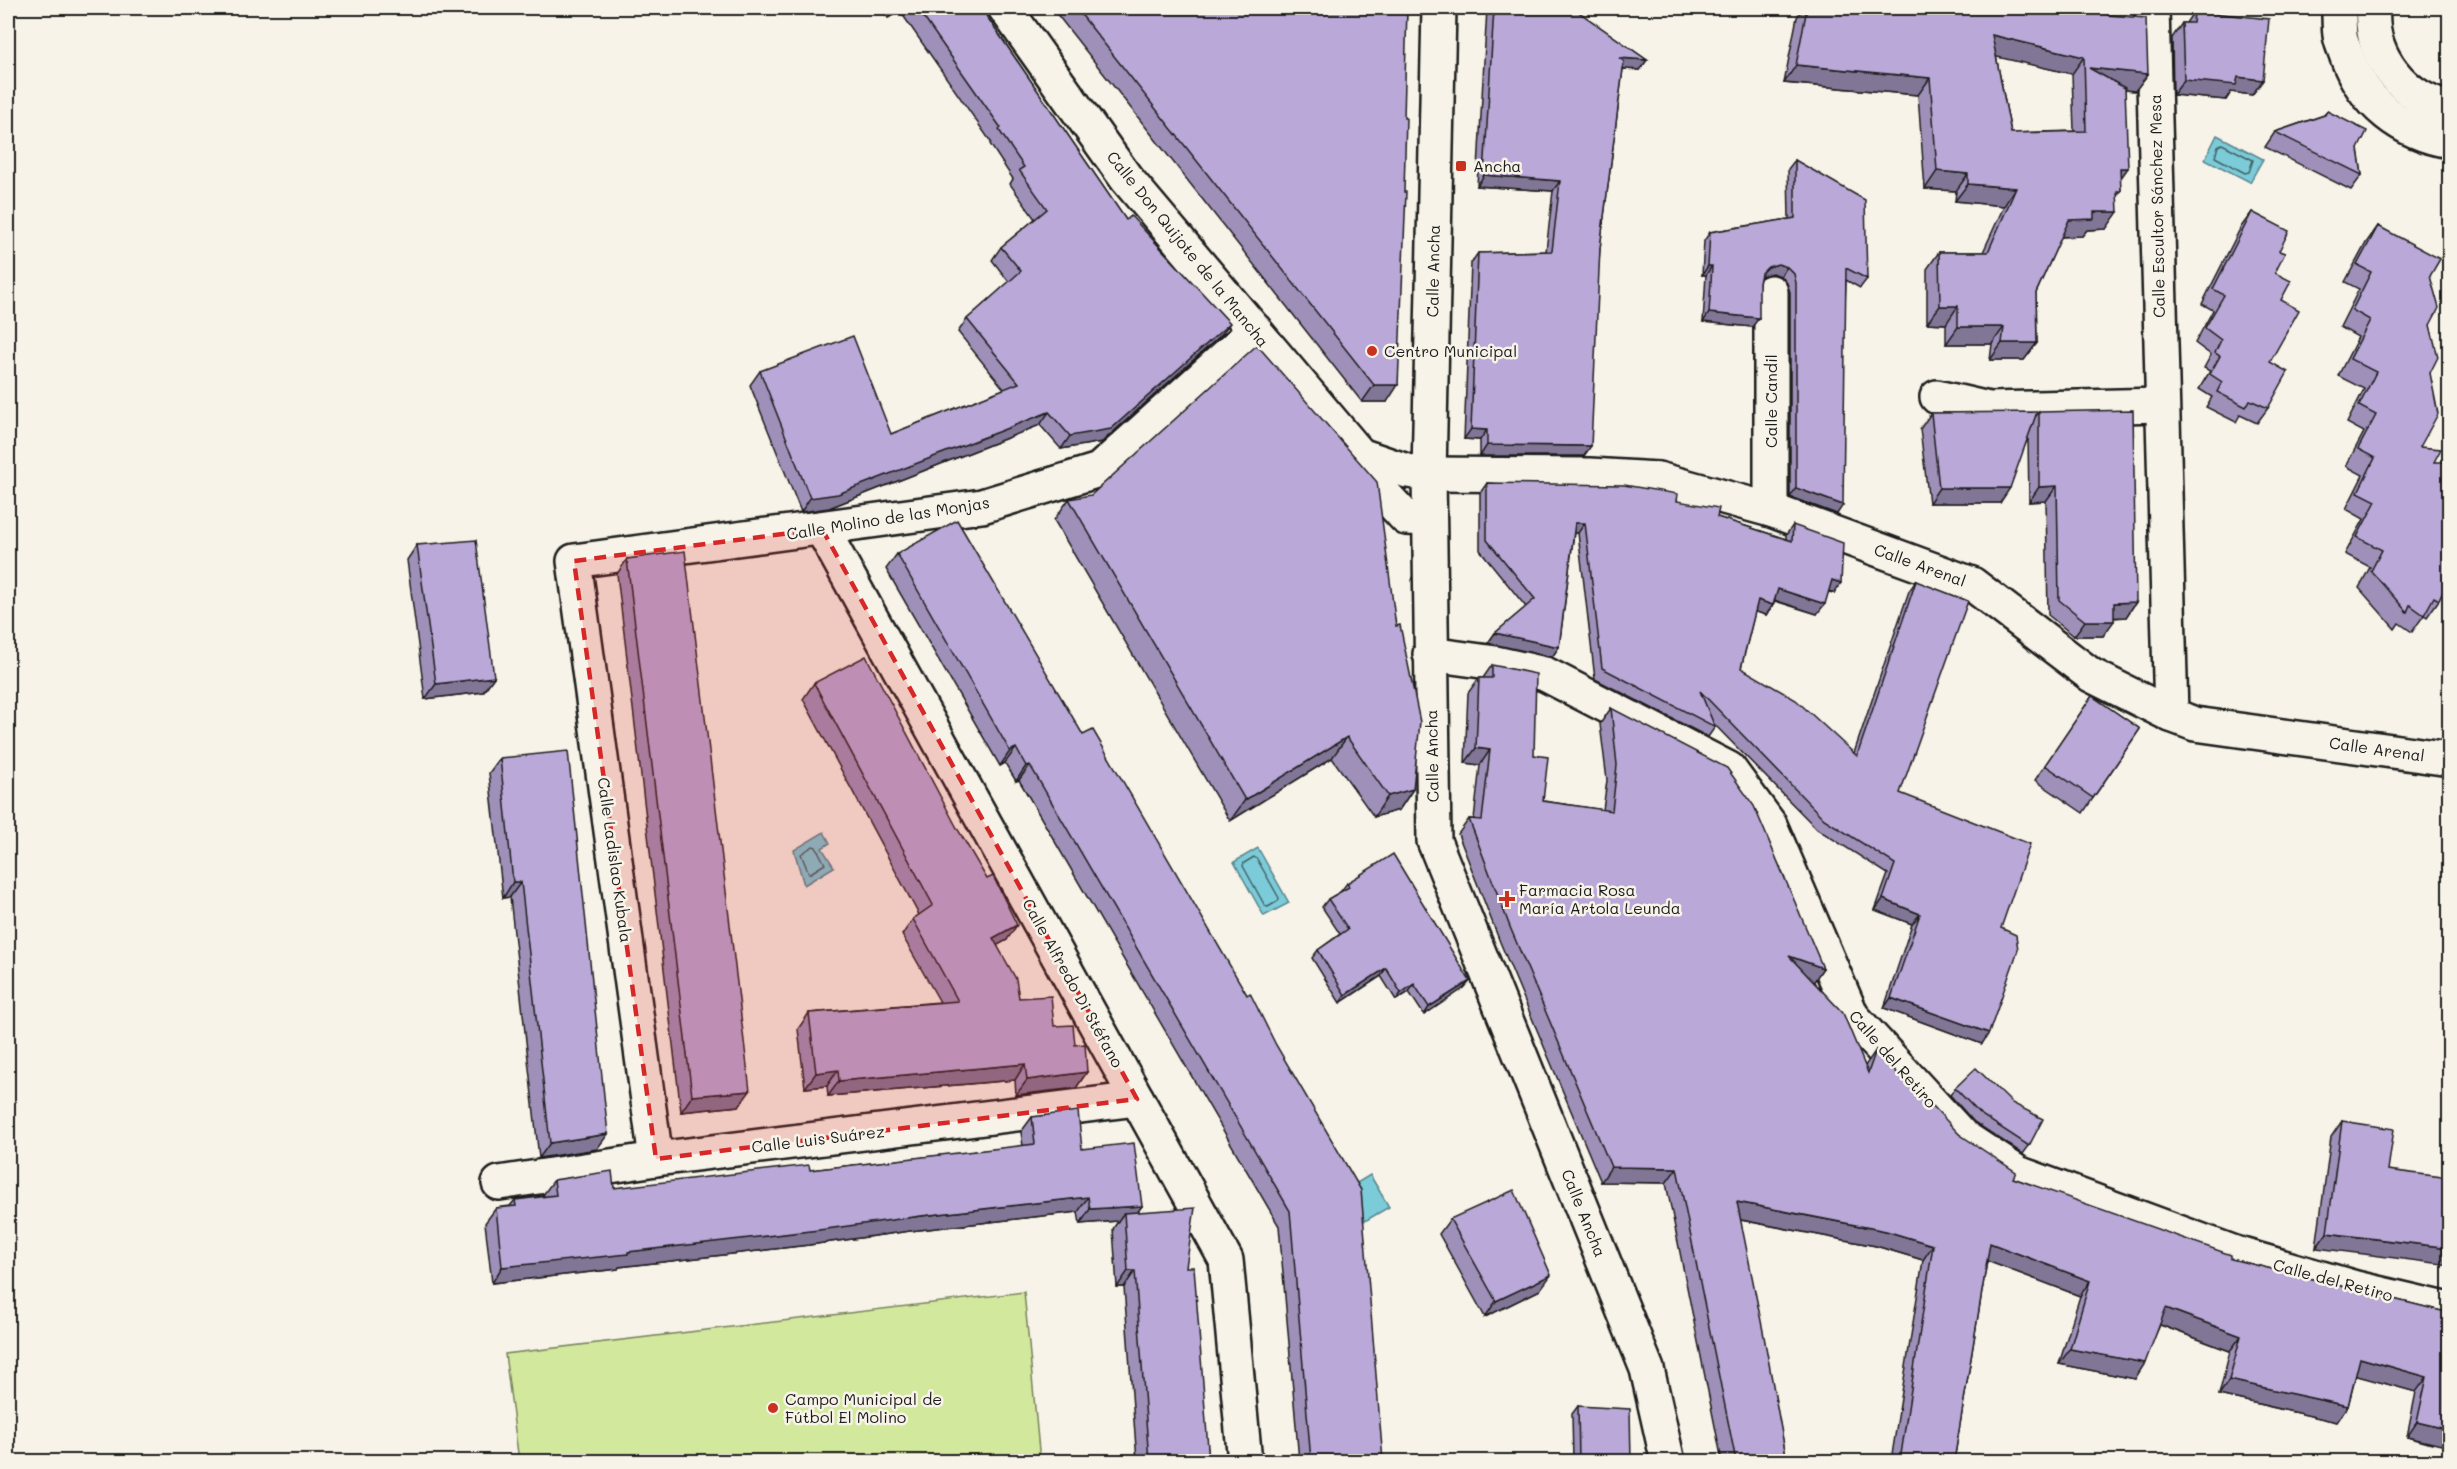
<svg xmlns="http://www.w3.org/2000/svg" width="2457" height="1469" font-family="Mali,sans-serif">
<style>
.pitch{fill:#d2e89d;stroke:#77825c;stroke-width:1.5}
.water{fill:#7ccbd8;stroke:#56858d;stroke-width:1.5}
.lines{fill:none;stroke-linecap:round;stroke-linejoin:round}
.shore{stroke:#426267;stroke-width:1.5}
.street-casing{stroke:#1c1c1c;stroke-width:38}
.secondary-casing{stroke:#1c1c1c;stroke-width:38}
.street{stroke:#f7f3e8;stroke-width:33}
.secondary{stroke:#f7f3e8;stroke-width:33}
.wall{fill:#9f90ba;stroke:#1c1c1c;stroke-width:1.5;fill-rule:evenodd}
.shaded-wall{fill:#827697;stroke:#1c1c1c;stroke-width:1.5}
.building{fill:#b9a8d8;stroke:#1c1c1c;stroke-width:1.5;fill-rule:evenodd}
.marked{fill:#d62828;fill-opacity:0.2;stroke:#d62828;stroke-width:4.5;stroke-dasharray:12 8;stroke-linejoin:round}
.poi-dot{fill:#c8321e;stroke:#f7f3e8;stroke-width:2}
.labels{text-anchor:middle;stroke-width:5;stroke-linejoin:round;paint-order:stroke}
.poi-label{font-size:16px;fill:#1c1c1c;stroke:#f7f3e8;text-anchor:start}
.street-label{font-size:16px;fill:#1c1c1c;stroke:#f7f3e8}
</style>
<rect width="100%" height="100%" fill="#f7f3e8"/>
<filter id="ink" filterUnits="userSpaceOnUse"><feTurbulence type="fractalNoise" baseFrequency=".0167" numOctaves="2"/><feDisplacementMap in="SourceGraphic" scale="12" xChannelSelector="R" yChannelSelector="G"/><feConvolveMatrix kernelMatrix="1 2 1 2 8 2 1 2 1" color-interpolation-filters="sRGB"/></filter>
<g filter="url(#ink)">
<polygon class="pitch" points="1024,1292 1040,1461 519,1461 505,1354"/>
<g class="water">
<polygon points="2217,135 2263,159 2250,182 2205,159"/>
<polygon points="824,832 830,843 822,848 834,867 804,885 794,850"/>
<polygon points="1258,848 1289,903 1264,916 1234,862"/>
<polygon points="1370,1175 1389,1207 1365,1221 1352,1199 1337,1195"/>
</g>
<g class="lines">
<g class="shore">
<polygon points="2222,144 2253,160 2249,172 2245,173 2215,157 2218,146"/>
<polygon points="813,846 816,847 825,864 809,874 801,854"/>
<polygon points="1254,857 1257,859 1279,898 1278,901 1268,907 1265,906 1243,866 1244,863"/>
</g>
<g class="street-casing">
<g id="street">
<polyline points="2152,8 2171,715"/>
<path d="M2373,8C2369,56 2403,98 2450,109"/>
<polyline points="1771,292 1771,510"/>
<polyline points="1937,397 1989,409 2162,405"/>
<polyline points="1429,474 1590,475 1658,479 1771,510 1972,584 2091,675 2171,715 2195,724 2450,759"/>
<polyline points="822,529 1226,1260 1245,1462"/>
<polyline points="1430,654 1496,663 1545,674 1729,769 1770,825 1852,1016 1962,1136 2018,1173 2235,1253 2356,1288 2450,1310"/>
<polyline points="656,1159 574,561 982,506 1099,470 1255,330"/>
<polyline points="499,1183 656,1159 1137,1099"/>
</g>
</g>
<g class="secondary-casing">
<g id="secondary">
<polyline points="1005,8 1126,178 1360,455 1372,481 1406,518 1429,519"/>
<polyline points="1439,8 1429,474 1434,841 1647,1369 1668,1462"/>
<path d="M2339,8C2339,17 2339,26 2340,35C2341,43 2345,50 2347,57C2364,103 2401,133 2450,141"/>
<polyline points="1360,455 1407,471 1429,474"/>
</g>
</g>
<use href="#street" class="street"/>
<use href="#secondary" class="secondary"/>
</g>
<g class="wall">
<polygon points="881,8 981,8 1126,220 1220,336 1102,442 1061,449 1040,425 829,508 801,512 750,385 760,371 891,434 1004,389 958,332 967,319 1009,282 992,260 1001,247 1035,219 1010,184 1013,179 990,144 991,142 900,11 888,18"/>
<polygon points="1052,8 1407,8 1387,402 1362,402"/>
<polygon points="1487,8 1573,8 1647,60 1640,70 1623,69 1600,248 1584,456 1480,456 1480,440 1464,439 1471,263 1478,253 1546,251 1553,191 1477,186"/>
<path d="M1803,8H1895L1911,9V8H2108V15L2148,74L2135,91L2125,90L2120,179L2121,191L2117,196L2106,229L2087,230L2082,236L2061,237L2036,293L2037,343L2024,360H1990L1992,344H1946V324L1927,323V269L1939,252H1983L2004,206L1955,201L1956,191L1925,189L1918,95L1784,83L1797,17ZM1996,56L2072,74L2074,131L2011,133Z"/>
<polygon points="2194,11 2263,80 2252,95 2231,92 2226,100 2173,95 2172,38 2182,23 2186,23"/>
<polygon points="2327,111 2358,149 2362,175 2351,190 2265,147 2275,132 2324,115"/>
<polygon points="1795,160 1867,279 1860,288 1846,280 1837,514 1790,497 1790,292 1787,283 1781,276 1772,273 1762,276 1760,278 1752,327 1703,322 1706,275 1702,275 1704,241 1710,232 1789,219 1788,169"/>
<polygon points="2252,212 2279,251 2275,273 2281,300 2270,362 2268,408 2257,423 2240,415 2236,422 2206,407 2212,397 2199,389 2210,371 2204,368 2211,355 2195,343 2213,310 2202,304 2241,227"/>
<polygon points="2378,226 2430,276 2430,373 2420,447 2434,462 2445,587 2439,600 2427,617 2424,615 2412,632 2399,623 2395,629 2359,588 2370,567 2345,554 2364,519 2346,509 2363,475 2346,466 2364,432 2347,423 2364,389 2338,376 2358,337 2340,327 2359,289 2345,282 2366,243"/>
<polygon points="2039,412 2136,602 2126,617 2114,618 2103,636 2074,636 2048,615 2046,501 2029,502 2028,438 2000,503 1929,503 1920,429 1931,413 2036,416"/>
<polygon points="1487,483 1677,501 1717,517 1786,539 1786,535 1793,525 1834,593 1828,592 1817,614 1775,601 1766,615 1755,611 1741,668 1854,753 1909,591 1916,581 1900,793 2001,928 1982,1044 1884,1008 1912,924 1875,910 1888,874 1817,829 1713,723 1715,727 1708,737 1595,679 1578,533 1574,533 1559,647 1552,657 1488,643 1495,633 1526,607 1480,550 1480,493"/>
<polygon points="1069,499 1396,626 1413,789 1399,810 1374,817 1332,758 1230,821 1054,520"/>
<polygon points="417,545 494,677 483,692 425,699 407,560"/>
<polygon points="897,554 1083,735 1247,995 1383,1461 1299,1461 1279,1226 1019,780 1016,781 1005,763 1000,766 886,569"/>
<polygon points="627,559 739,1106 681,1112 617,574"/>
<polygon points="1492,665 1534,755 1543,801 1603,810 1607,780 1600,724 1611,708 1823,968 1813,982 1865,1066 1876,1050 1930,1109 1959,1134 2013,1178 2231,1259 2450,1313 2432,1444 2407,1437 2416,1392 2356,1375 2348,1406 2337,1422 2219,1395 2230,1351 2160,1325 2135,1379 2059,1364 2080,1296 1987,1261 1954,1461 1891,1461 1923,1260 1876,1246 1740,1220 1787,1461 1722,1461 1666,1183 1601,1182 1500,942 1458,834 1469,819 1474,819 1480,765 1465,763 1468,693 1479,678 1483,678"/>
<polygon points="814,683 1007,940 997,945 1019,998 1075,1045 1087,1072 1076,1088 1016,1095 1015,1080 828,1096 827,1086 805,1088 798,1029 809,1013 940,1002 902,935 913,919 919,915 803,699"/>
<polygon points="2092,696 2140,729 2083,813 2035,780"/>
<polygon points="500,758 597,1149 539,1158 510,897 503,898 489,773"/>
<polygon points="1347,883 1470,981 1464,988 1424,1015 1409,992 1396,1000 1381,976 1340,1003 1312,958 1318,950 1340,934 1322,907 1328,899 1342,891 1341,891"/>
<polygon points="1955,1088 2029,1146 2023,1154 1974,1122 1950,1095"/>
<polygon points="1032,1117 1082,1149 1142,1206 1137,1212 1186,1267 1209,1461 1137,1461 1124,1287 1117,1287 1113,1229 1118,1221 1080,1224 1078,1212 910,1231 809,1245 619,1267 618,1269 492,1283 485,1223 496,1208 510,1206 515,1200 544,1196 543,1195 554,1180 614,1188 810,1170 1023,1146 1021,1132"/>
<polygon points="2342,1121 2388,1170 2316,1248 2331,1137"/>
<polygon points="1450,1219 1540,1290 1485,1317 1439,1234"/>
<polygon points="1578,1406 1631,1461 1573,1461 1572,1414"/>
</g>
<g class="shaded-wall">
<polygon points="895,8 902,8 900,11 888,18"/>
<polygon points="1992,35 2084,57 2072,74 1980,53"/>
<polygon points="1619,58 1647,60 1640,70 1612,68"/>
<polygon points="1796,65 1930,78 1918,95 1784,83"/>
<polygon points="2089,68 2148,74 2135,91 2085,86"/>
<polygon points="2238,77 2263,80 2252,95 2231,92 2226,100 2173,95 2184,80"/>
<polygon points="2120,168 2128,168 2116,185"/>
<polygon points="1937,171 1968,174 1956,191 1925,189"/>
<polygon points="1484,175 1560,181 1553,191 1477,186"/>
<polygon points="1968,184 2016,188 2004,206 1955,201"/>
<polygon points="2094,212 2118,212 2106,229 2087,230 2082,236 2057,237 2069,220"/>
<polygon points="1778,264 1787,267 1781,276 1772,273 1762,276 1755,283 1761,274 1768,267"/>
<polygon points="1708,266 1712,266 1706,275 1702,275"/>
<polygon points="1940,306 1958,306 1946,324 1927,323"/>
<polygon points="1709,313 1759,318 1752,327 1703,322"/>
<polygon points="1230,323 1220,336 1102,442 1061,449 1070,436"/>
<polygon points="1958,327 2004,327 1992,344 1946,344"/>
<polygon points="2002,343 2037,343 2024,360 1990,360"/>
<polygon points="1374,385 1398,385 1387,402 1362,402"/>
<polygon points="1049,412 1040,425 829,508 801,512 810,498"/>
<polygon points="1471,429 1487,430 1480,440 1464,439"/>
<polygon points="1487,445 1591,446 1584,456 1480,456"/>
<polygon points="2057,486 2046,501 2029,502 2039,487"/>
<polygon points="1796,488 1843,505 1837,514 1790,497"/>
<polygon points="1939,488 2010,488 2000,503 1929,503"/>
<polygon points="1575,523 1585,523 1578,533 1568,533"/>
<polygon points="2450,575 2450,588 2441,587"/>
<polygon points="1832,580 1841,583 1834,593 1825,590"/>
<polygon points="1778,589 1825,604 1817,614 1771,599"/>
<polygon points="1758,600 1773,605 1766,615 1750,610"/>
<polygon points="2136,602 2126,617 2103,618 2114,603"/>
<polygon points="2085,621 2114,621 2103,636 2074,636"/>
<polygon points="1495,633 1559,647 1552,657 1488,643"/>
<polygon points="494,677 483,692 425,699 436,684"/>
<polygon points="1347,737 1332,758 1230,821 1245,800"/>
<polygon points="1016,748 1005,763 1000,766 1010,751"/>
<polygon points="1476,748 1490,750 1480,765 1465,763"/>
<polygon points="1030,765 1019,780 1016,781 1026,766"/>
<polygon points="1413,789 1399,810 1374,817 1388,796"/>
<polygon points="513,882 521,882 510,897 503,898"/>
<polygon points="1883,899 1920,914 1912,924 1875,910"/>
<polygon points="1017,925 1007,940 982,954 993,938"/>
<polygon points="1789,956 1823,968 1813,983"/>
<polygon points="1386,968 1381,976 1340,1003 1345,995"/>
<polygon points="1470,981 1464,988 1424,1015 1429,1007"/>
<polygon points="1414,984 1409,992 1396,1000 1401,993"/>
<polygon points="1891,998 1989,1033 1982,1044 1884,1008"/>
<polygon points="1025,1064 1015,1080 828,1096 839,1081"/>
<polygon points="838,1070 827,1086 805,1088 816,1073"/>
<polygon points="1087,1072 1076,1088 1016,1095 1027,1080"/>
<polygon points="750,1091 739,1106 681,1112 692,1096"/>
<polygon points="608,1134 597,1149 539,1158 550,1143"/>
<polygon points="1611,1167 1677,1168 1666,1183 1601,1182"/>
<polygon points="1088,1197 1078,1212 910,1231 809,1245 619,1267 618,1269 492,1283 502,1267 921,1216"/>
<polygon points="1737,1202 1886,1231 1933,1245 1923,1260 1876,1246 1726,1217"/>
<polygon points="1142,1206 1131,1221 1124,1213 1118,1221 1080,1224 1090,1209"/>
<polygon points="2327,1233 2450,1248 2450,1265 2316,1248"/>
<polygon points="1990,1243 2090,1281 2080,1296 1979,1258"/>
<polygon points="1128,1271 1135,1271 1124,1287 1117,1287"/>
<polygon points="1551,1275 1540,1290 1485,1317 1496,1301"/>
<polygon points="2166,1308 2241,1336 2230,1351 2155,1323"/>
<polygon points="2070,1349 2145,1363 2135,1379 2059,1364"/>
<polygon points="2360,1358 2427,1377 2416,1392 2350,1374"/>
<polygon points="2229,1380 2348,1406 2337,1422 2219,1395"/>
<polygon points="2417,1422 2450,1430 2450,1447 2407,1437"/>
</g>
<g class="building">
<polygon points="917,8 981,8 1126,220 1131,216 1230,323 1111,429 1070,436 1049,412 838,494 810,498 760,371 853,336 891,434 1019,383 967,319 1021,271 1001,247 1047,209 1019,170 1024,167 999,130 1001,128"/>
<polygon points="1076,8 1407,8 1404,118 1406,118 1404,192 1406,192 1398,385 1374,385"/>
<polygon points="1494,8 1573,8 1647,60 1619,58 1624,61 1600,248 1591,446 1487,445 1487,430 1471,429 1478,253 1552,251 1560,181 1484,175"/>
<path d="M1807,8H1895L1925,10V8H2108V15L2146,18L2148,74L2089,68L2125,88L2128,168H2120L2121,191H2117L2118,212H2094V219L2069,220L2036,293L2037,343H2002L2004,327H1958V306H1940L1939,252H1988L2016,188L1968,184V174L1937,171L1930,78L1796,65ZM1992,35L2084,57L2086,131L2011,133Z"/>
<polygon points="2194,11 2269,19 2263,80 2238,77 2236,85 2184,80 2182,23 2193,23"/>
<polygon points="2327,111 2367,131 2358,149 2362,175 2275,132 2325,115"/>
<polygon points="1795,160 1865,200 1867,279 1846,268 1843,505 1796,488 1796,283 1794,274 1787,267 1778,264 1768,267 1761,274 1759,283 1759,318 1709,313 1712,266 1708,266 1710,232 1795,218"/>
<polygon points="2252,212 2289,231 2279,251 2285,253 2275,273 2291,281 2281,300 2299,310 2270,362 2288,372 2268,408 2250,400 2246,407 2217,392 2222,382 2210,374 2220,356 2215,353 2221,340 2205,328 2224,295 2213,289"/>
<polygon points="2378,226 2440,259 2430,276 2439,308 2430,325 2438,357 2430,373 2438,414 2420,447 2441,449 2434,462 2450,462 2450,578 2439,600 2434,597 2424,615 2410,605 2407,612 2371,571 2382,550 2357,537 2376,501 2358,492 2375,458 2358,449 2376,415 2359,406 2376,372 2350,359 2370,320 2352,310 2371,272 2357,265"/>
<polygon points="1257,345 1377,482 1396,626 1400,625 1420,722 1413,789 1388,796 1347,737 1245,800 1069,499 1091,495"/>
<polygon points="2133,410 2136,602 2114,603 2114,621 2085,621 2059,600 2057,486 2039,487 2039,412"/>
<polygon points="2037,412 2010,488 1939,488 1931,413"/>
<polygon points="1487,483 1624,485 1678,494 1677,501 1719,508 1717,517 1792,541 1793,525 1843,543 1841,583 1832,580 1825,604 1778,589 1773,605 1758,600 1741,668 1796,700 1857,756 1916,581 1968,601 1900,793 2030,844 2001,928 2016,935 2018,950 1989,1033 1891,998 1920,914 1883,899 1895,864 1824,819 1700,691 1715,727 1602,668 1585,523 1575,523 1559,647 1495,633 1535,599 1487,540"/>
<polygon points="957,520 1083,735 1093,730 1247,995 1250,993 1276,1045 1361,1190 1383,1461 1311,1461 1290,1211 1030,765 1026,766 1016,748 1010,751 897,554"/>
<polygon points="476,540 494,677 436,684 417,545"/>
<polygon points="685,551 750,1091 692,1096 627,559"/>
<polygon points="866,656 957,828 987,879 993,876 1017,925 993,938 1016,979 1019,998 1051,996 1054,1026 1073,1025 1075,1045 1085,1044 1087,1072 1027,1080 1025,1064 839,1081 838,1070 816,1073 809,1013 958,1001 913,919 933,905 814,683"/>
<polygon points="1492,665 1536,674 1534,755 1548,757 1543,801 1612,811 1617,765 1611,708 1727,768 1754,806 1823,968 1789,956 1843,1013 1868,1073 1876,1050 1930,1109 1933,1106 1959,1134 2016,1172 2013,1178 2231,1255 2231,1259 2450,1313 2450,1430 2417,1422 2427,1377 2360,1358 2348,1406 2229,1380 2241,1336 2166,1308 2145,1363 2070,1349 2090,1281 1990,1243 1954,1461 1900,1461 1933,1245 1886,1231 1737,1202 1763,1331 1787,1461 1736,1461 1677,1168 1611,1167 1510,927 1469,819 1482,820 1490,750 1476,748 1479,678 1492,678"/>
<polygon points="2092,696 2140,729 2093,798 2045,765"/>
<polygon points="568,751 608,1134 550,1143 521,882 513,882 500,758"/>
<polygon points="1393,854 1470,981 1429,1007 1414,984 1401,993 1386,968 1345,995 1318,950 1348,929 1328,899 1349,887 1347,883"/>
<polygon points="1976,1068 2012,1103 2043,1119 2029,1146 1980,1114 1955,1088"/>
<polygon points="1078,1111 1082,1149 1134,1143 1142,1206 1090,1209 1088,1197 921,1216 819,1230 628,1252 628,1254 502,1267 496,1208 516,1206 515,1200 556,1195 554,1180 612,1171 614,1188 809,1165 810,1170 1035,1144 1032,1117"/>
<polygon points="2342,1121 2394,1129 2388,1170 2450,1178 2450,1248 2327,1233"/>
<polygon points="1514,1190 1551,1275 1496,1301 1450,1219"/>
<polygon points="1195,1208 1186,1267 1194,1267 1209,1461 1149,1461 1135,1271 1128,1271 1124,1213"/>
<polygon points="1578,1406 1630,1409 1631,1461 1579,1461"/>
</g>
</g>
<path class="marked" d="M822,529L1137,1099L656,1159L574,561Z"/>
<g class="poi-dot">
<rect x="1455" y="160" width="12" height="12" rx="3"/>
<circle cx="1372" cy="351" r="6"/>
<path d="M1504 890h6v6h6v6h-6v6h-6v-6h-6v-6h6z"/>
<circle cx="773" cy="1408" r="6"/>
</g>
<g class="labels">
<g class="poi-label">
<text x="1473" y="172">Ancha</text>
<text x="1384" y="357">Centro Municipal</text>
<text x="1519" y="896">Farmacia Rosa<tspan x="1519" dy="18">María Artola Leunda</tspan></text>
<text x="785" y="1405">Campo Municipal de<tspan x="785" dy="18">Fútbol El Molino</tspan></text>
</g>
<g class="street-label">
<text transform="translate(2157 206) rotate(-91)" y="6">Calle Escultor Sánchez Mesa</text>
<text transform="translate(1188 249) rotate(51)" y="6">Calle Don Quijote de la Mancha</text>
<text transform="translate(1433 271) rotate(-89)" y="6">Calle Ancha</text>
<text transform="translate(1771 401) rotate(-90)" y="6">Calle Candil</text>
<text transform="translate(888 518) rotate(-9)" y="6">Calle Molino de las Monjas</text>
<text transform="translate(1920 565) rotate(20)" y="6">Calle Arenal</text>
<text transform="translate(2377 749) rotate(8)" y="6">Calle Arenal</text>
<text transform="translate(1432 756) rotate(-91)" y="6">Calle Ancha</text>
<text transform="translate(615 860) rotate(82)" y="6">Calle Ladislao Kubala</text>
<text transform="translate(1073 983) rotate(61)" y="6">Calle Alfredo Di Stéfano</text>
<text transform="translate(1893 1059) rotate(49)" y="6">Calle del Retiro</text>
<text transform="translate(818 1139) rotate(-7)" y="6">Calle Luis Suárez</text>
<text transform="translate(1584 1213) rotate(68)" y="6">Calle Ancha</text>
<text transform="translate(2333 1280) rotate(15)" y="6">Calle del Retiro</text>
</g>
</g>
<rect width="2457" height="1469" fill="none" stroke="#f7f3e8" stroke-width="30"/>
<rect x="15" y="15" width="2427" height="1439" fill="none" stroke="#1c1c1c" stroke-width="2" filter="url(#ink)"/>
</svg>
